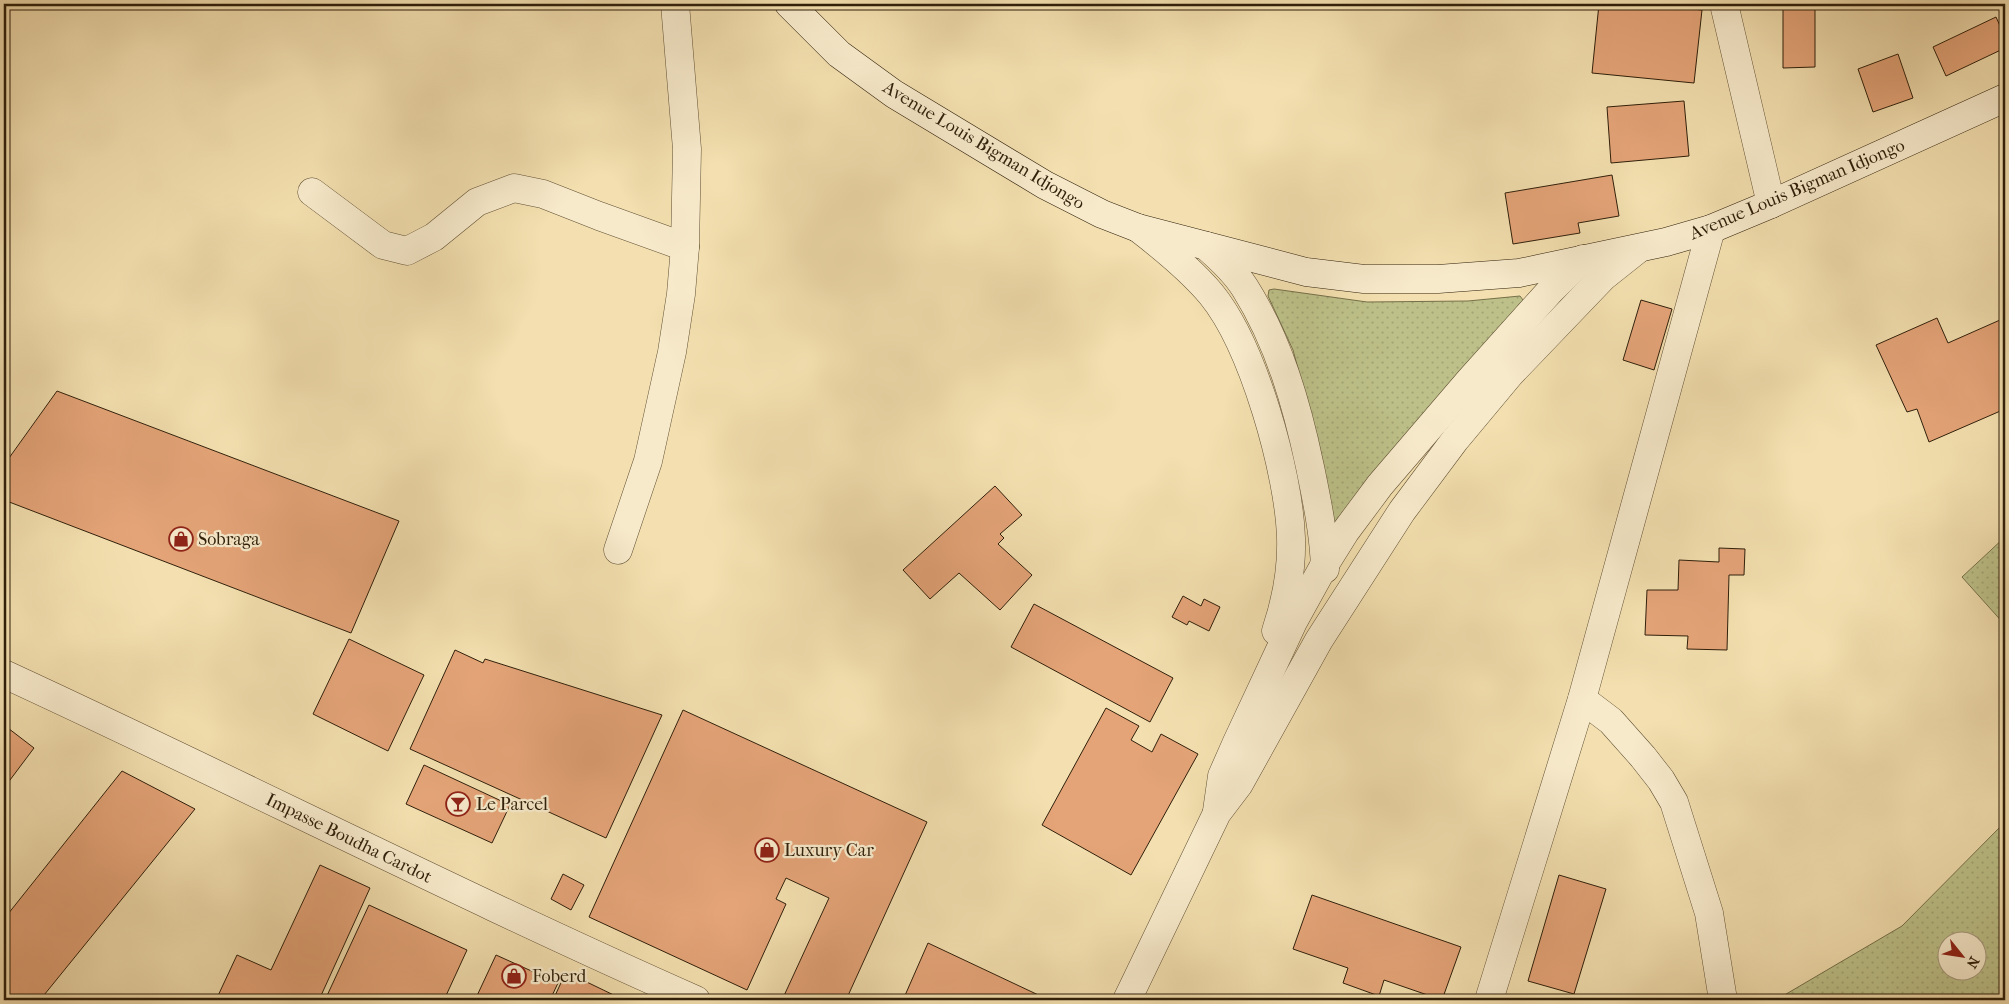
<svg xmlns="http://www.w3.org/2000/svg" width="2009" height="1004" font-family="'IM FELL French Canon',serif">
<style>
.grass{fill:url(#grass-dots);stroke:#76704a;fill-rule:evenodd}
.building{fill:#e4a478;stroke:#2f1f0a}
.lines{fill:none;stroke-linecap:round;stroke-linejoin:round}
.minor-casing{stroke:#604f33;stroke-width:29}
.tertiary-casing{stroke:#604f33;stroke-width:29}
.secondary-casing{stroke:#2f1f0a;stroke-width:29}
.minor{stroke:#f7eacb;stroke-width:28}
.tertiary{stroke:#f7eacb;stroke-width:28}
.secondary{stroke:#f7eacb;stroke-width:28}
.labels{text-anchor:middle;stroke-width:4.5;stroke-linejoin:round;paint-order:stroke}
.street-label{font-size:18px;fill:#2f1f0a;stroke:#f7eacb}
.poi-label{font-size:18px;fill:#2f1f0a;stroke:#f7eacb;text-anchor:start}
</style>
<defs>
<pattern id="grass-dots" width="8" height="8" patternUnits="userSpaceOnUse" patternTransform="scale(1.25)"><rect width="8" height="8" fill="#bdc189"/><path d="M2 2h.1M6 6h.1" fill="none" stroke="#a3a575" stroke-width="1.8" stroke-linecap="round"/></pattern>
</defs>
<rect width="100%" height="100%" fill="#f3dfaf"/>
<filter id="stains"><feTurbulence type="fractalNoise" baseFrequency=".004" numOctaves="4"/><feColorMatrix values="0 0 0 0 .2 0 0 0 0 .09 0 0 0 0 .02 0 0 0 .5 -.17"/></filter>
<radialGradient id="worn" r=".72"><stop offset=".6" stop-color="#630" stop-opacity="0"/><stop offset="1" stop-color="#630" stop-opacity=".3"/></radialGradient>
<g class="grass">
<polygon points="1274,289 1367,302 1468,301 1520,296 1523,300 1335,522 1333,522 1311,417 1293,350 1268,296 1269,290"/>
<polygon points="2005,537 2005,625 1962,577"/>
<path d="M2005,822V1000H1776L1902,926ZM1946,942H1976V972H1946Z"/>
</g>
<g class="building">
<polygon points="1599,4 1644,4 1702,10 1694,83 1592,73"/>
<polygon points="1783,6 1815,6 1815,67 1783,68"/>
<polygon points="1996,17 2005,37 2005,48 1946,76 1933,47"/>
<polygon points="1898,54 1913,98 1873,112 1858,69"/>
<polygon points="1684,101 1689,156 1611,163 1607,107"/>
<polygon points="1612,175 1619,216 1578,223 1580,233 1513,244 1505,193"/>
<polygon points="1641,300 1672,309 1654,370 1623,360"/>
<polygon points="1937,318 1948,343 2000,320 2005,332 2005,342 2000,345 2005,358 2005,409 1929,442 1917,409 1907,412 1876,345"/>
<polygon points="57,391 399,521 351,633 4,500 4,465"/>
<polygon points="995,486 1022,515 1000,534 1004,538 998,544 1032,575 1000,610 959,573 930,599 903,570"/>
<polygon points="1719,548 1745,549 1744,575 1729,575 1727,650 1687,649 1688,636 1645,635 1647,590 1678,590 1679,560 1719,562"/>
<polygon points="1183,596 1201,606 1204,599 1220,607 1209,631 1189,621 1187,625 1172,617"/>
<polygon points="1034,604 1173,678 1150,722 1011,647"/>
<polygon points="349,639 424,675 388,751 313,714"/>
<polygon points="455,650 483,663 485,659 662,715 606,838 410,749"/>
<polygon points="1106,708 1139,726 1131,740 1152,752 1161,734 1198,754 1131,875 1042,825"/>
<polygon points="683,710 927,822 846,1000 782,1000 829,898 786,878 776,899 786,904 747,990 589,917"/>
<polygon points="4,725 34,748 4,788"/>
<polygon points="424,765 510,805 492,843 406,804"/>
<polygon points="122,771 195,809 40,1000 4,1000 4,919"/>
<polygon points="320,865 370,888 319,1000 216,1000 237,955 271,970"/>
<polygon points="563,874 584,885 571,910 551,899"/>
<polygon points="1559,875 1606,889 1574,994 1528,981"/>
<polygon points="1312,895 1461,947 1442,1000 1384,980 1379,996 1343,983 1348,968 1293,949"/>
<polygon points="369,905 467,950 444,1000 325,1000"/>
<polygon points="928,943 1049,1000 903,1000"/>
<polygon points="496,955 558,983 550,1000 475,1000"/>
<polygon points="566,972 624,1000 553,1000"/>
</g>
<g class="lines">
<g class="minor-casing">
<g id="minor">
<polyline points="1724,4 1771,204"/>
<polyline points="312,192 383,245 407,251 434,237 477,202 514,188 543,194 599,216 685,247"/>
<polyline points="618,550 648,461 672,352 681,294 685,247 687,149 675,4"/>
<path d="M4,674C236,781 463,897 696,1000"/>
<polyline points="1582,699 1611,721 1643,757 1661,780 1674,802 1709,913 1723,1000"/>
<polyline points="1489,1000 1582,699 1711,229"/>
</g>
</g>
<g class="tertiary-casing">
<g id="tertiary">
<path d="M1138,228C1164,248 1190,269 1211,294C1253,345 1289,472 1291,538C1292,569 1286,601 1276,631"/>
<path d="M1206,246C1220,258 1235,272 1245,288C1279,342 1297,405 1310,467C1317,501 1324,534 1325,569"/>
<polyline points="1217,811 1222,776 1237,742 1293,622 1325,564 1345,532 1380,485 1470,380 1551,290 1583,259"/>
<polyline points="1127,1000 1217,813 1239,784 1319,640 1402,511 1455,440 1510,374 1603,277 1637,250"/>
</g>
</g>
<g class="secondary-casing">
<polyline id="secondary" points="789,4 839,54 894,94 1045,185 1102,214 1138,228 1306,272 1364,279 1438,279 1519,273 1666,242 1711,229 1771,204 2005,98"/>
</g>
<use href="#minor" class="minor"/>
<use href="#tertiary" class="tertiary"/>
<use href="#secondary" class="secondary"/>
</g>
<defs>
<g id="shop-ring" transform="scale(1.25)"><circle r="9.5" fill="#f7eacb" stroke="#8f2418" stroke-width="1.5"/><path d="M-5-2.5h2.3a2.7 3.5 0 0 1 5.4 0H5L5.5 6h-11ZM-1.5-2.5h3a1.5 2.3 0 0 0-3 0Z" fill="#8f2418"/></g>
<g id="bar-ring" transform="scale(1.25)"><circle r="9.5" fill="#f7eacb" stroke="#8f2418" stroke-width="1.5"/><path d="M-6-5H6L.8 .8V4.5H3.5V6h-7V4.5H-.8V.8Z" fill="#8f2418"/></g>
</defs>
<g fill-rule="evenodd">
<use href="#shop-ring" x="181" y="539"/>
<use href="#bar-ring" x="458" y="804"/>
<use href="#shop-ring" x="767" y="850"/>
<use href="#shop-ring" x="514" y="976"/>
</g>
<g class="labels">
<g class="street-label">
<text transform="translate(984 145) rotate(31)" y="6">Avenue Louis Bigman Idjongo</text>
<text transform="translate(1797 189) rotate(-23)" y="6">Avenue Louis Bigman Idjongo</text>
<text transform="translate(349 838) rotate(26)" y="6">Impasse Boudha Cardot</text>
</g>
<g class="poi-label">
<text x="198" y="545">Sobraga</text>
<text x="476" y="810">Le Parcel</text>
<text x="784" y="856">Luxury Car</text>
<text x="532" y="982">Foberd</text>
</g>
</g>
<rect width="2009" height="1004" fill="none" stroke="#f3dfaf" stroke-width="20"/>
<rect x="5" y="5" width="1999" height="994" fill="none" stroke="#2f1f0a" stroke-width="2.5"/>
<rect x="10" y="10" width="1989" height="984" fill="none" stroke="#2f1f0a"/>
<g transform="translate(1962 956) rotate(120)"><circle r="24" fill="#f7eacb" stroke="#a7997e"/>
<path d="M0-4L9 19L0 12L-9 19Z" fill="#8f2418"/>
<text y="-8" font-size="14" font-weight="bold" text-anchor="middle" fill="#2f1f0a">N</text>
</g>
<rect width="100%" height="100%" filter="url(#stains)"/>
<rect width="100%" height="100%" fill="url(#worn)"/>
</svg>
